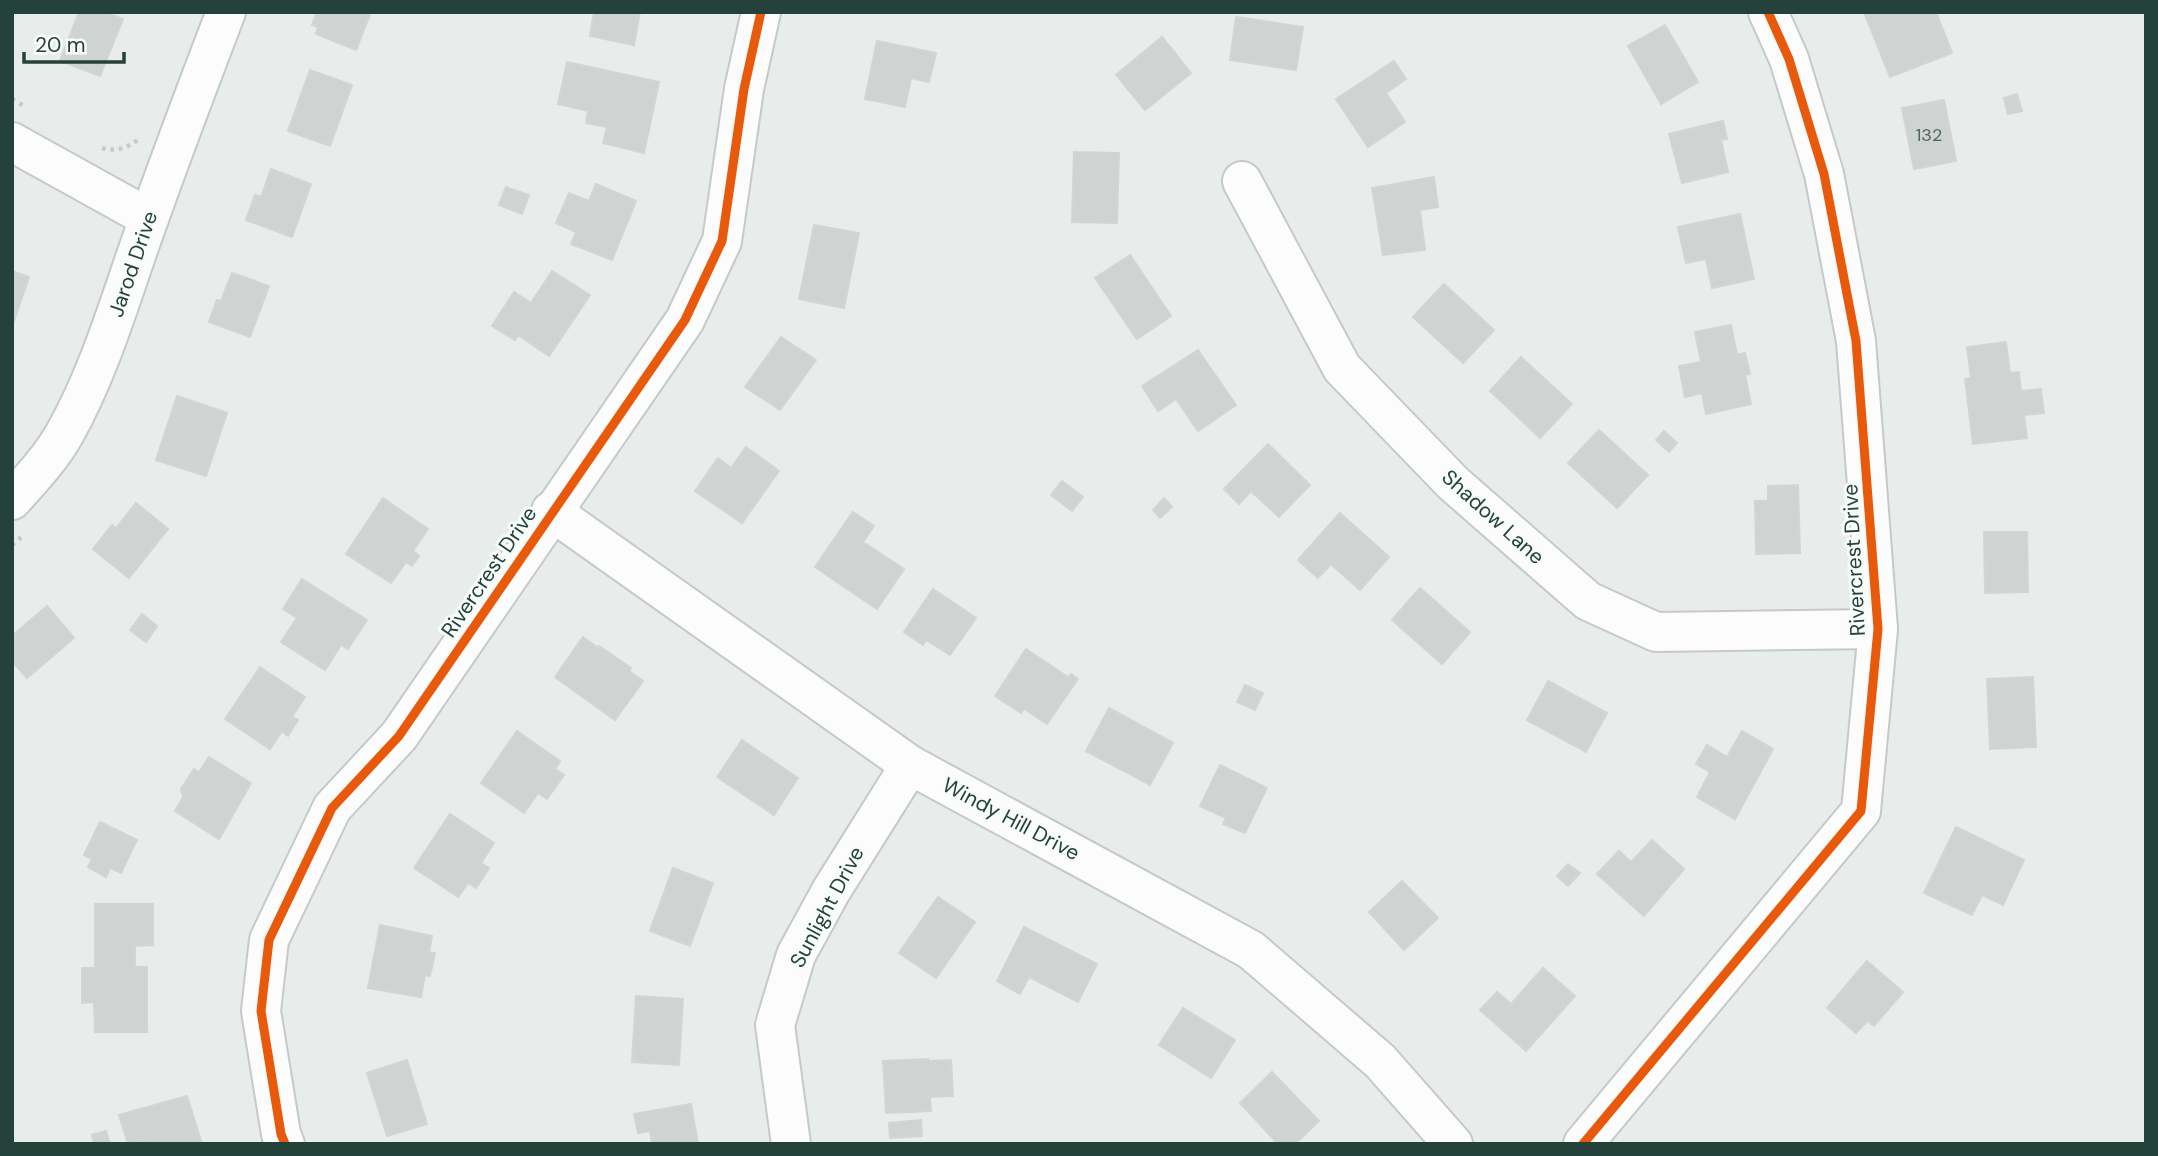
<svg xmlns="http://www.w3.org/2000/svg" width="2158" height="1156" font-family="'DM Sans',sans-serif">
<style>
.building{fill:#cfd4d2;stroke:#d1d6d4;stroke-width:2}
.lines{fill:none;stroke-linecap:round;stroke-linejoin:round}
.minor-casing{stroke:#c5cac8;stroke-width:42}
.path{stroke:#c3ccca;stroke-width:4.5;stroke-dasharray:3.5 5;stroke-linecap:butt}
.minor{stroke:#fcfcfc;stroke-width:38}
.cycleway-casing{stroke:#f7fbf9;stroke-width:13}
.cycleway{stroke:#e8590c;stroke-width:9}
.labels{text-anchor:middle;stroke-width:6;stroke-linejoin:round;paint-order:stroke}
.number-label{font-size:18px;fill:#506761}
.street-label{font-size:21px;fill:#24423a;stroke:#f7fbf9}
</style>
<rect width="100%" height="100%" fill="#e8edeb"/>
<g class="building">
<polygon points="79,12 105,12 123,19 100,76 60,61"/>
<polygon points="317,12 371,12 356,50 316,34 318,27 312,25"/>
<polygon points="594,12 640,12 634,45 590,36"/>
<polygon points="1864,12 1936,12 1952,53 1890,77"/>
<polygon points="1236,17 1303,27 1296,70 1230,60"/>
<polygon points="1665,25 1698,82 1661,104 1628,46"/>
<polygon points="1162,37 1191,73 1145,110 1116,75"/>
<polygon points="877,41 936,53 929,82 911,78 905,107 865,99"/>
<polygon points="1394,61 1406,79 1386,93 1405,122 1368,147 1336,99"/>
<polygon points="567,62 659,82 644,153 603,143 607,127 586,123 588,111 558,104"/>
<polygon points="310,70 352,85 330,146 288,131"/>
<polygon points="2017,94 2022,111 2008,114 2004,98"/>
<polygon points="1944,100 1956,161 1914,169 1902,108"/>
<polygon points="1723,121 1727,139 1721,140 1728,172 1682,183 1669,134"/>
<polygon points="1074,152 1119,153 1117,223 1072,222"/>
<polygon points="271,169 311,184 292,237 246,220 255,195 261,197"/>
<polygon points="1434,177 1438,207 1420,210 1425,250 1383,255 1372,188"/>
<polygon points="596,184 636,201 612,260 571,244 576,232 556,223 569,193 589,201"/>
<polygon points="506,187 529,195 522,214 499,205"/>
<polygon points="1740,214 1754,279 1712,288 1706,259 1686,263 1678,227"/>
<polygon points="814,225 859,233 844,308 799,299"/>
<polygon points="1130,255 1171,316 1137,339 1095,278"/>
<polygon points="12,271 29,277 12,327"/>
<polygon points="552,271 590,295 549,356 518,335 515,340 492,326 514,292 531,303"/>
<polygon points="232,273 269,286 250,337 209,322 217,300 221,301"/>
<polygon points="1444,284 1494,330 1463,363 1413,317"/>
<polygon points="1731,325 1737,355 1745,353 1750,374 1745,375 1751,404 1706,414 1702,393 1685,397 1679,366 1701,362 1695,332"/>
<polygon points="781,337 816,360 780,410 745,387"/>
<polygon points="2006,342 2010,373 2019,372 2021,391 2041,389 2044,413 2024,415 2027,438 1973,444 1965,379 1971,378 1967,347"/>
<polygon points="1198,350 1236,405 1198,431 1176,399 1158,411 1142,386"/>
<polygon points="1521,357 1572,404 1540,438 1490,391"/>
<polygon points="177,396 227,413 206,476 156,460"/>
<polygon points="1599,430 1648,475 1617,508 1568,463"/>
<polygon points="1664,431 1677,443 1669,452 1656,440"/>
<polygon points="1268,444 1310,485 1279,517 1251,491 1239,504 1224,489"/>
<polygon points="746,447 779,471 742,523 695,491 718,458 731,468"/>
<polygon points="1062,481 1083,497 1072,511 1051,495"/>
<polygon points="1798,485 1800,553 1756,554 1755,501 1768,501 1768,486"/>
<polygon points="383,498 428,529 413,551 419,556 412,566 406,562 391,583 346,554"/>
<polygon points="1164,498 1172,507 1160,518 1153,510"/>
<polygon points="136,503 168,529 129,578 93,549 112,525 116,528"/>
<polygon points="853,512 874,526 863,542 904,569 877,609 815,567"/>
<polygon points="1340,513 1389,557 1360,590 1331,564 1318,578 1298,560"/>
<polygon points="1984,532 2027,532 2028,592 1985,593"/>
<polygon points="302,579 367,620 348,649 341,645 325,670 281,642 297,618 283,609"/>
<polygon points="1420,588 1470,632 1442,664 1392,620"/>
<polygon points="933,589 976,618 950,655 926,640 923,645 904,632"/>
<polygon points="47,606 74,638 27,678 12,661 12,636"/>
<polygon points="142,614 157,626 146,642 130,630"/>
<polygon points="583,637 598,648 599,646 631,668 629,671 643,681 615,720 555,677"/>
<polygon points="1026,649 1068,677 1071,674 1078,679 1047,724 1024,709 1021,713 995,696"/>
<polygon points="260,667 305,697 292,717 298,720 288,736 282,731 270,749 225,719"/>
<polygon points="2033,677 2036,747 1990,749 1987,679"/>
<polygon points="1548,681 1607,713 1586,752 1527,720"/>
<polygon points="1245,685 1263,693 1255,710 1237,702"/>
<polygon points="1109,708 1173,743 1150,785 1086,751"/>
<polygon points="517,731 560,761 555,769 564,775 547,799 538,793 524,813 481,783"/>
<polygon points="1742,731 1773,749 1735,819 1697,797 1710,772 1696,764 1707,745 1727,757"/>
<polygon points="742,740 798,778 774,815 717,777"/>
<polygon points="209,757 251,783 219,839 175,811 183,797 181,789 194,769 199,772"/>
<polygon points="1220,765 1267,788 1245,833 1223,824 1226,818 1200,806"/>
<polygon points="450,814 494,843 481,863 489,868 476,888 468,883 458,897 414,868"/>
<polygon points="100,822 137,840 121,873 110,868 106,877 88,867 92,859 84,855"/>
<polygon points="1956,827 2024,860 2003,905 1982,895 1972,915 1924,893"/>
<polygon points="1652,840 1684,869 1644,916 1597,874 1619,851 1631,862"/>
<polygon points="1568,864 1580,873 1568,886 1557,876"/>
<polygon points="673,868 713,883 690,946 650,931"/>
<polygon points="1402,881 1438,918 1404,950 1369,912"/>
<polygon points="938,897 975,922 936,978 899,953"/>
<polygon points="95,904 153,904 153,945 135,946 135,967 147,967 147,1032 95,1032 94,1002 82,1003 82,968 95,968"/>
<polygon points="380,925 432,936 429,952 435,953 430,976 425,975 421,997 368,988"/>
<polygon points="1024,927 1097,964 1078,1002 1029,977 1020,994 997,981"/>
<polygon points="1867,961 1903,992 1874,1026 1867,1021 1856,1033 1827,1008"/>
<polygon points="1543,968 1575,996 1526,1051 1480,1010 1497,992 1511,1004"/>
<polygon points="636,996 683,999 679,1065 632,1062"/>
<polygon points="1183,1008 1235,1040 1211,1078 1159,1045"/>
<polygon points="928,1059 928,1061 951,1060 953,1096 930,1097 931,1111 886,1113 883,1061"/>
<polygon points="407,1060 427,1124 387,1136 367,1073"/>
<polygon points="1272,1072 1319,1121 1295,1144 1278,1144 1240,1103"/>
<polygon points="187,1096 202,1144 148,1144 147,1141 128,1144 119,1115"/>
<polygon points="691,1104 698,1144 652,1144 650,1131 638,1133 634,1114"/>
<polygon points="921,1120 922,1136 890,1138 889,1123"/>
<polygon points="106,1131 110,1144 94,1144 92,1135"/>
</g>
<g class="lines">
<g class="minor-casing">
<g id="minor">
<polyline points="12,142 149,218"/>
<polyline points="1242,181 1342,368 1453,483 1588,601 1656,632 1878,629"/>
<path d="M12,500C31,479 51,458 65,433C103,365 123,289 150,216C174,148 200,80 226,12"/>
<polyline points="551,511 910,765 1251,950 1380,1061 1453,1144"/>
<polyline points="285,1144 281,1134 261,1011 269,940 332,808 399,736 685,320 722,241 744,89 761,12"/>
<polyline points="791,1144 775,1025 796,955 831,891 910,765"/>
<polyline points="1583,1144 1861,811 1878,629 1856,341 1824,174 1789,59 1768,12"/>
</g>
</g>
<g class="path">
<polyline points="12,99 26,107"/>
<path d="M102,148C116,152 127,148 139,139"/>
<polyline points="12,545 25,534"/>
</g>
<use href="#minor" class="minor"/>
<g class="cycleway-casing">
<g id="cycleway">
<polyline points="285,1144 281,1134 261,1011 269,940 332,808 399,736 685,320 722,241 744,89 761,12"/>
<polyline points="1583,1144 1861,811 1878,629 1856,341 1824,174 1789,59 1768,12"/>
</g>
</g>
<use href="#cycleway" class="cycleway"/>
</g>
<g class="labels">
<g class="number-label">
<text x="1929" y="141">132</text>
</g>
<g class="street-label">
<text transform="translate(133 264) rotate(-71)" y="7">Jarod Drive</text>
<text transform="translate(1493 517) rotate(42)" y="7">Shadow Lane</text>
<text transform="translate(1854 560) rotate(-93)" y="7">Rivercrest Drive</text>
<text transform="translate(489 572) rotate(-56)" y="7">Rivercrest Drive</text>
<text transform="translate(1011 819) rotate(28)" y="7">Windy Hill Drive</text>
<text transform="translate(827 907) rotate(-62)" y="7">Sunlight Drive</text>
</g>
</g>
<rect width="2158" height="1156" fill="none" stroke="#24423a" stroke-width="28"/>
<path d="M24 52v10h100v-10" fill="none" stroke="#24423a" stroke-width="3.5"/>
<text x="35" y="52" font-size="21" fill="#24423a" stroke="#f7fbf9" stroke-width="5" paint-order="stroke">20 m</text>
</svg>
